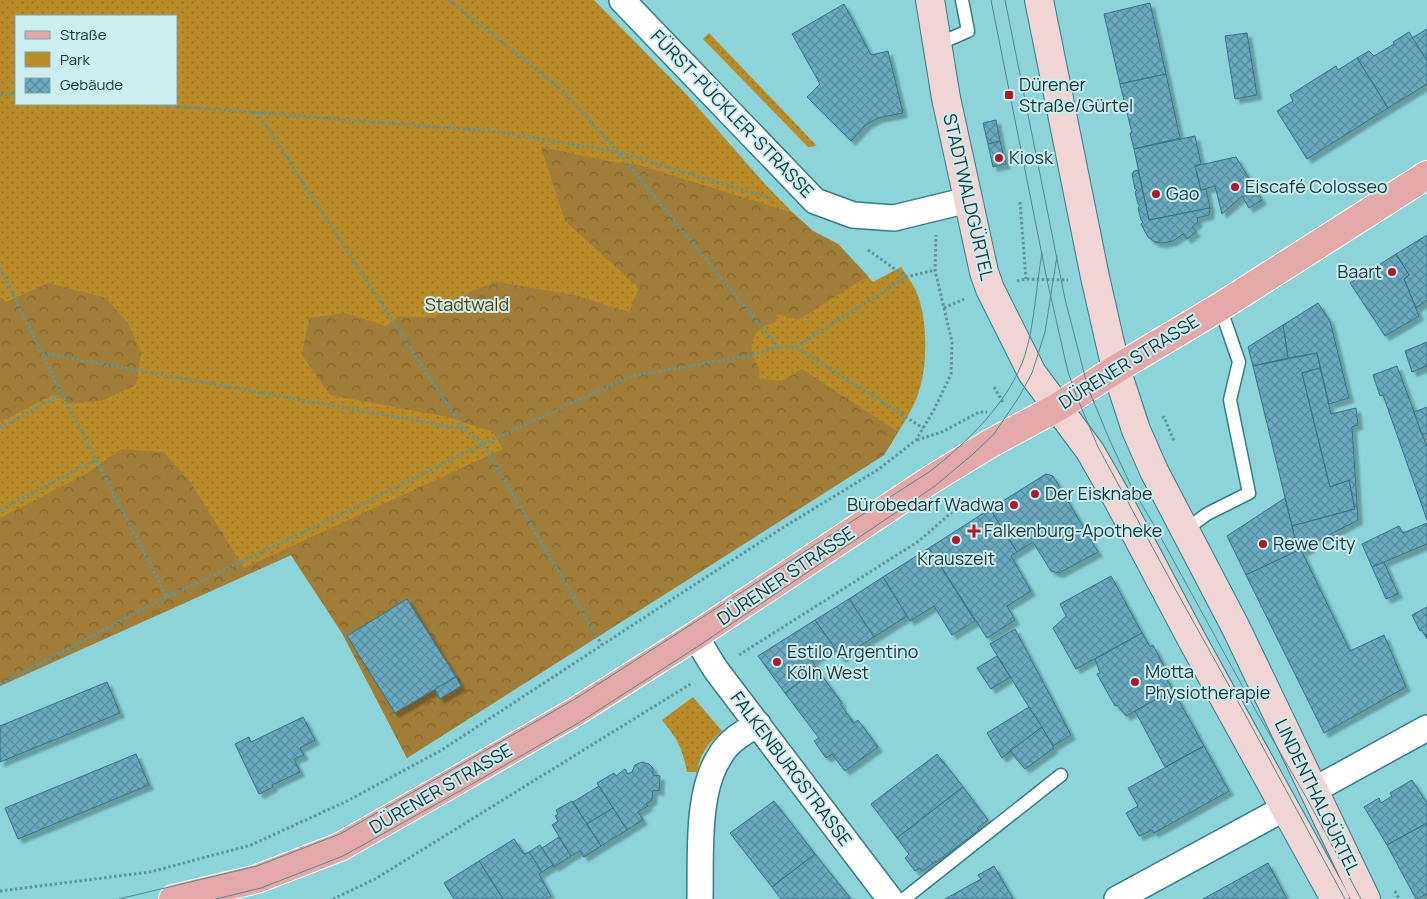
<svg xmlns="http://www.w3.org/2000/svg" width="1427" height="899" font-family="Manrope,sans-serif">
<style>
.green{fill:url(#green-dots);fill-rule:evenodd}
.forest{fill:url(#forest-crowns)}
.building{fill:url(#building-cross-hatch);stroke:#337388;filter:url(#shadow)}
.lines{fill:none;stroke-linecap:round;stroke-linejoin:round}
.lane-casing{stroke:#347d83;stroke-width:15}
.street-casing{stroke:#347d83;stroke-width:28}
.secondary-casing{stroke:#347d83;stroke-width:30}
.primary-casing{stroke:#fff;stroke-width:30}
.path{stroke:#5e969a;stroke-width:3;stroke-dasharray:2.5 2.5;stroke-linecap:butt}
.lane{stroke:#fff;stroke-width:12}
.street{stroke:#fff;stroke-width:25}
.secondary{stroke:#f1d4d4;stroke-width:28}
.primary{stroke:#e3a9a8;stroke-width:28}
.tram{stroke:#54888c;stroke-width:1}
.poi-dot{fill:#ad192b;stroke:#cbeef1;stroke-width:2}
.labels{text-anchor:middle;stroke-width:4;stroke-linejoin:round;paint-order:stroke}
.poi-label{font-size:18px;fill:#163436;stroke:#cbeef1;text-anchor:start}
.street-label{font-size:18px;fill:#163436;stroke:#cbeef1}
.park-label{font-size:18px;fill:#533a00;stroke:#cbeef1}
</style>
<defs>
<pattern id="green-dots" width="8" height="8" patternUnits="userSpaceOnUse" patternTransform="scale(1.25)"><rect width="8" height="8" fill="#b98c29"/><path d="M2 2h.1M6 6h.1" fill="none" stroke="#957324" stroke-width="1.8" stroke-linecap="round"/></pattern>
<pattern id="forest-crowns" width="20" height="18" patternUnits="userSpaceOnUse" patternTransform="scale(1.25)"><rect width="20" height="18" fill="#a07d38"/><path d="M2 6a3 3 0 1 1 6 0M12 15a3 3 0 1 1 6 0" fill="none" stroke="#816730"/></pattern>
<pattern id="building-cross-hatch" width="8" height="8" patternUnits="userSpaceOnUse" patternTransform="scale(1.25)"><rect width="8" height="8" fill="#6baac0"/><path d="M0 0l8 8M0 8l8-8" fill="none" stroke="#578b9d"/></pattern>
<filter id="shadow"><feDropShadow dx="4.5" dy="4.5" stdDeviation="1" flood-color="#0004"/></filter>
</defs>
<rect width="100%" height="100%" fill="#8cd4da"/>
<g class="green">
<path d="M0,0H594L687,95L764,183L793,213L813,231L838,244L873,282L901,267C906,274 911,281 915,289C928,314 928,365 919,391C914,409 895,437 884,455L407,758L342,633L291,555L0,686ZM16,16H176V104H16Z"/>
<polygon points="709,33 817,146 808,147 703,39"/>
<path d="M693,697L722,731C707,745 701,752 697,772H687C682,747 678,740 662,720Z"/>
</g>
<g class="forest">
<path d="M541,147L608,161L639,165L793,213L813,231L838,244L868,276L798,320L777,314L776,322C771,324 765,325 761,328C753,335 749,347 753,356C757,365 761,368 759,378L782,381L802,369L898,432L884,455L407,758L342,633L291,555L0,686V518L86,474L121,449L164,452L191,483L244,568L503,449L493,432L448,417L330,395L302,355L309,318L345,313L386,326L400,316L434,318L471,291L497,282L574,295L629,312L639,288L565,221Z"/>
<polygon points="48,283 106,298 128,323 141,353 136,385 104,400 71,404 53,395 0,422 0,297 6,302"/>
</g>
<g class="building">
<polygon points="1150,3 1166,74 1120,84 1104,14"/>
<polygon points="844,4 871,55 888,51 903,113 878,118 867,124 851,141 807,97 820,84 792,34"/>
<polygon points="1427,29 1427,61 1412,38"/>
<polygon points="1409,32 1427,61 1427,84 1388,108 1357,58 1369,51 1374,56 1394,44 1393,42"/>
<polygon points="1247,33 1257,95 1235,99 1225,36"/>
<polygon points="1357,58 1388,108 1307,159 1277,111 1293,101 1290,95 1336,66 1338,70"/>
<polygon points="1166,74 1180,138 1134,149 1130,133 1132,133 1120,84"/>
<polygon points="996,120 1000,141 988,144 983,123"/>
<polygon points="1195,136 1201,164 1195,166 1201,190 1206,189 1210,208 1149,220 1134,149"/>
<polygon points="1000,141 1006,164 993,167 988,144"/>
<polygon points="1236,157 1262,200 1249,208 1242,196 1222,214 1215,186 1201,190 1195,166"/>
<polygon points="1138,170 1149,220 1210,208 1209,215 1197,218 1198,222 1192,227 1196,232 1187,239 1183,234 1173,241 1163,243 1155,242 1148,237 1141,224 1143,222 1141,220 1138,208 1140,205 1138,204 1135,192 1137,190 1135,189 1132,174 1134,171"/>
<polygon points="1427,235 1427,300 1416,308 1404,279 1409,275 1396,254"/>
<polygon points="1396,254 1409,275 1404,279 1419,316 1385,336 1350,283"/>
<polygon points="1318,303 1330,321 1349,398 1329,404 1317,353 1288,358 1283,325"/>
<polygon points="1283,325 1288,358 1253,366 1248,347"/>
<polygon points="1427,342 1427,366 1412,372 1405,351"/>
<polygon points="1317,353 1320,368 1302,373 1330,487 1349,480 1355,509 1292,526 1253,366"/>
<polygon points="1397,366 1427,447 1427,520 1383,395 1380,396 1373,375"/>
<polygon points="1320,368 1331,414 1356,408 1358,425 1352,427 1358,520 1298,551 1292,526 1355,509 1349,480 1330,487 1302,373"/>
<polygon points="1427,407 1427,433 1422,435 1414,412"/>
<polygon points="1046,474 1053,476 1098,552 1059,573 1051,571 1033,542 1017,552 990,509"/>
<polygon points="1285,498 1298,551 1246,575 1227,536"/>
<polygon points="990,509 1017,552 1011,556 1031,591 1007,606 1015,620 987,638 929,548"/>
<polygon points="1427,523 1427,544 1372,567 1362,544 1399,526 1403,533"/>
<polygon points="1309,545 1310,548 1302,552 1350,651 1384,635 1406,687 1324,733 1246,575"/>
<polygon points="929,548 975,621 952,635 934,606 910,621 883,577"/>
<polygon points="1384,562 1398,594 1386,599 1372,567"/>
<polygon points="1111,576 1142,633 1076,669 1053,628 1066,616 1060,604"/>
<polygon points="883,577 907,616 874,637 849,599"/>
<polygon points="407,599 456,677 395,713 347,636"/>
<polygon points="849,599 874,637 841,658 815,620"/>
<polygon points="1427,607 1427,639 1422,630 1420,631 1412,615"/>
<polygon points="815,620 834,647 812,661 817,669 785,693 758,656"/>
<polygon points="1015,629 1071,735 1053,746 990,644"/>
<polygon points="1142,633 1150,647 1153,645 1167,672 1164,674 1173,690 1126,716 1117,705 1115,706 1097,674 1100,673 1095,659"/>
<polygon points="997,656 1010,677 991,689 977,668"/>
<polygon points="817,669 842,703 840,704 854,723 858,720 878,747 845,771 832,754 826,758 814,741 819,738 785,693"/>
<polygon points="456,677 461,686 440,699 435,689"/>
<polygon points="107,682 120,713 0,762 0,726"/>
<polygon points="1173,690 1204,746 1165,767 1135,711"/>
<polygon points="1029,707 1042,727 1002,758 987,733"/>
<polygon points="303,717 315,740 300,748 304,755 294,759 300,772 272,785 273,787 259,794 235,744 249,737 251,742"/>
<polygon points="1042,727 1054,748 1025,769 1010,751"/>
<polygon points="1204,746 1229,791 1154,833 1152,830 1139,836 1126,813 1138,806 1128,788"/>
<polygon points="136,754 149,785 18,839 5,808"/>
<polygon points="937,754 963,787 897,838 871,804"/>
<polygon points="642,762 649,764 653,768 653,775 660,776 659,791 653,790 652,800 646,804 648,806 638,812 643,820 627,830 597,783 614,773 616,776 625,769 628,774 632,772 635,765"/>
<polygon points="1412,780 1426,802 1427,802 1427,823 1387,845 1364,807 1379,798 1381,803 1392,796 1390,793"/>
<polygon points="599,786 613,808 587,824 573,802"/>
<polygon points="963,787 988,820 977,828 979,830 937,862 936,861 922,871 920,868 915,871 905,858 909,854 897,838"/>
<polygon points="572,801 601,846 584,857 580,851 571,856 552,825 558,821 555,816 558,814 556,810"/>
<polygon points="774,801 815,854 772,887 730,833"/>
<polygon points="613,808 627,830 601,846 587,824"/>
<polygon points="1427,823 1427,894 1416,899 1387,845"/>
<polygon points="559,837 571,856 554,867 542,848"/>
<polygon points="514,839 524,854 529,852 542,872 539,874 551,896 546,899 503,899 479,861"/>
<polygon points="540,845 553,865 542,872 529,852"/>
<polygon points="815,854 851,899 781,899 772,887"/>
<polygon points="479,861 503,899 454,899 444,883"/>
<polygon points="1268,863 1287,899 1203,899"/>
<polygon points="994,866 1013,899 945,899 981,879 978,875"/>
</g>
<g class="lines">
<g class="lane-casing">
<g id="lane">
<polyline points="938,44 968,31 962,0"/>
<polyline points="1184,531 1207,514 1249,493 1230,400 1239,362 1220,307"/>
<polyline points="904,899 1061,775"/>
</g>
</g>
<g class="street-casing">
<g id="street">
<polyline points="622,0 815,201 853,215 894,218 968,200"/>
<polyline points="695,636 716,670 890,899"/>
<polyline points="1314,790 1427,728"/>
<path d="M700,899C701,856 696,792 720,756C728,741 744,732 758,724"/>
<polyline points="1117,899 1285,808"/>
</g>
</g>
<g class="secondary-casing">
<g id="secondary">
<polyline points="930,0 946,98 984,272 990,289 1032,373 1090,451 1118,500 1192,640 1335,899"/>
<polyline points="1039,0 1095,277 1116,369 1136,430 1154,471 1236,628 1366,899"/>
</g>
</g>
<g class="primary-casing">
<polyline id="primary" points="173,899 257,879 340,847 456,781 575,712 695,636 932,479 991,443 1058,407 1116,369 1220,307 1427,175"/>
</g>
<g class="path">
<polyline points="449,0 563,91 618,152 778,347"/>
<polyline points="0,95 16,94"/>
<polyline points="149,104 500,132 618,152 773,199"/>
<polyline points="257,112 463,429 483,444 602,645"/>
<polyline points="1020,202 1026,279"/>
<polyline points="868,250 906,277"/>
<polyline points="0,268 62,394 167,597"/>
<polyline points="1017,281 1026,279 1068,280"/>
<polyline points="944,308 964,299"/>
<polyline points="796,347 906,277 935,270"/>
<polyline points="42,353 462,429"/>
<polyline points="994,387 1004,404"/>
<polyline points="1162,418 1164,417 1174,441"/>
<polyline points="0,428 62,394"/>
<polyline points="917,440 942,432 979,412 987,412"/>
<polyline points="0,510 96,460"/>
<polyline points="739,655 919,541 952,512"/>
<polyline points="0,684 167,597 348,511 483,444 628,377 752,355 778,347 796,347 923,428"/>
<polyline points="0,891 150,872 251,845 347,801 440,751 697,583 787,525 879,469 916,440 934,410 951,374 952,342 935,270 936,235"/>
<polyline points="1395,891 1399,899"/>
<polyline points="333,899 375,879 692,683"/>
</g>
<use href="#lane" class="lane"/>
<use href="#street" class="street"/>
<use href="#secondary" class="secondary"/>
<use href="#primary" class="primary"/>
<g class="tram">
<polyline points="991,0 1047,280 1068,372 1076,395 1098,447 1173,585 1246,716 1345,899"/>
<polyline points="1005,0 1065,299 1088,388 1110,441 1133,490 1154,525 1256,711 1306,797 1361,899"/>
<path d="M119,899L257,866L340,834L575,699L929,472C967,443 1010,401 1025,355C1035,322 1036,286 1042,253"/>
<polyline points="216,899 261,888 343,856 458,792 580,722 700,645 935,486 973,454 994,434 1019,397 1032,373 1045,332 1057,256"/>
</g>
</g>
<g class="poi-dot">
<rect x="1004" y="90" width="10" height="10" rx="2.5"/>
<circle cx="999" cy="158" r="5"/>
<circle cx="1235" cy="187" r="5"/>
<circle cx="1156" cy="194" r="5"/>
<circle cx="1392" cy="272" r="5"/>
<circle cx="1035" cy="494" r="5"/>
<circle cx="1014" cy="505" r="5"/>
<path d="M971.5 523.5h5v5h5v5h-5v5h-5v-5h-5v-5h5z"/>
<circle cx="956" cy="540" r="5"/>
<circle cx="1263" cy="544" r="5"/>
<circle cx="777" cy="662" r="5"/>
<circle cx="1135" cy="682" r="5"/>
</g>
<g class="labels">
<g class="poi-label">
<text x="1019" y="91">Dürener<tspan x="1019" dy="21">Straße/Gürtel</tspan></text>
<text x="1009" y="164">Kiosk</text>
<text x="1245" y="193">Eiscafé Colosseo</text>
<text x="1166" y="200">Gao</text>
<text x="1382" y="278" text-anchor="end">Baart</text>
<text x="1045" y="500">Der Eisknabe</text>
<text x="1004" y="511" text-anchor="end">Bürobedarf Wadwa</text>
<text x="984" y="537">Falkenburg-Apotheke</text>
<text x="1273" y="550">Rewe City</text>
<text x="956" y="565" text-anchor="middle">Krauszeit</text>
<text x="787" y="658">Estilo Argentino<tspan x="787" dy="21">Köln West</tspan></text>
<text x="1145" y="678">Motta<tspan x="1145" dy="21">Physiotherapie</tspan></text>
</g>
<g class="street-label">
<text transform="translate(732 114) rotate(46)" y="6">FÜRST-PÜCKLER-STRASSE</text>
<text transform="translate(968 197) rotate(77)" y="6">STADTWALDGÜRTEL</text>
<text transform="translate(1129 362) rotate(-32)" y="6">DÜRENER STRASSE</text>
<text transform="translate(786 576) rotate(-34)" y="6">DÜRENER STRASSE</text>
<text transform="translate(791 769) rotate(53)" y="6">FALKENBURGSTRASSE</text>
<text transform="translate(441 789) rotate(-30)" y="6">DÜRENER STRASSE</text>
<text transform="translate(1317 797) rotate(64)" y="6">LINDENTHALGÜRTEL</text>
</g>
<g class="park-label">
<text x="467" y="311">Stadtwald</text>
</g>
</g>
<rect x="15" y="15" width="162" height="90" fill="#cbeef1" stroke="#83a4a6"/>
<rect x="25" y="31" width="25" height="8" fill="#e3a9a8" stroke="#83a4a6"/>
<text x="60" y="40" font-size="15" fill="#163436">Straße</text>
<rect x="25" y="52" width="25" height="15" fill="#b98c29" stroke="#83a4a6"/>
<text x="60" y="65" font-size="15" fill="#163436">Park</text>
<rect x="25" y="78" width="25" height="15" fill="url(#building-cross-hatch)" stroke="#83a4a6"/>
<text x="60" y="90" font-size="15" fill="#163436">Gebäude</text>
</svg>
